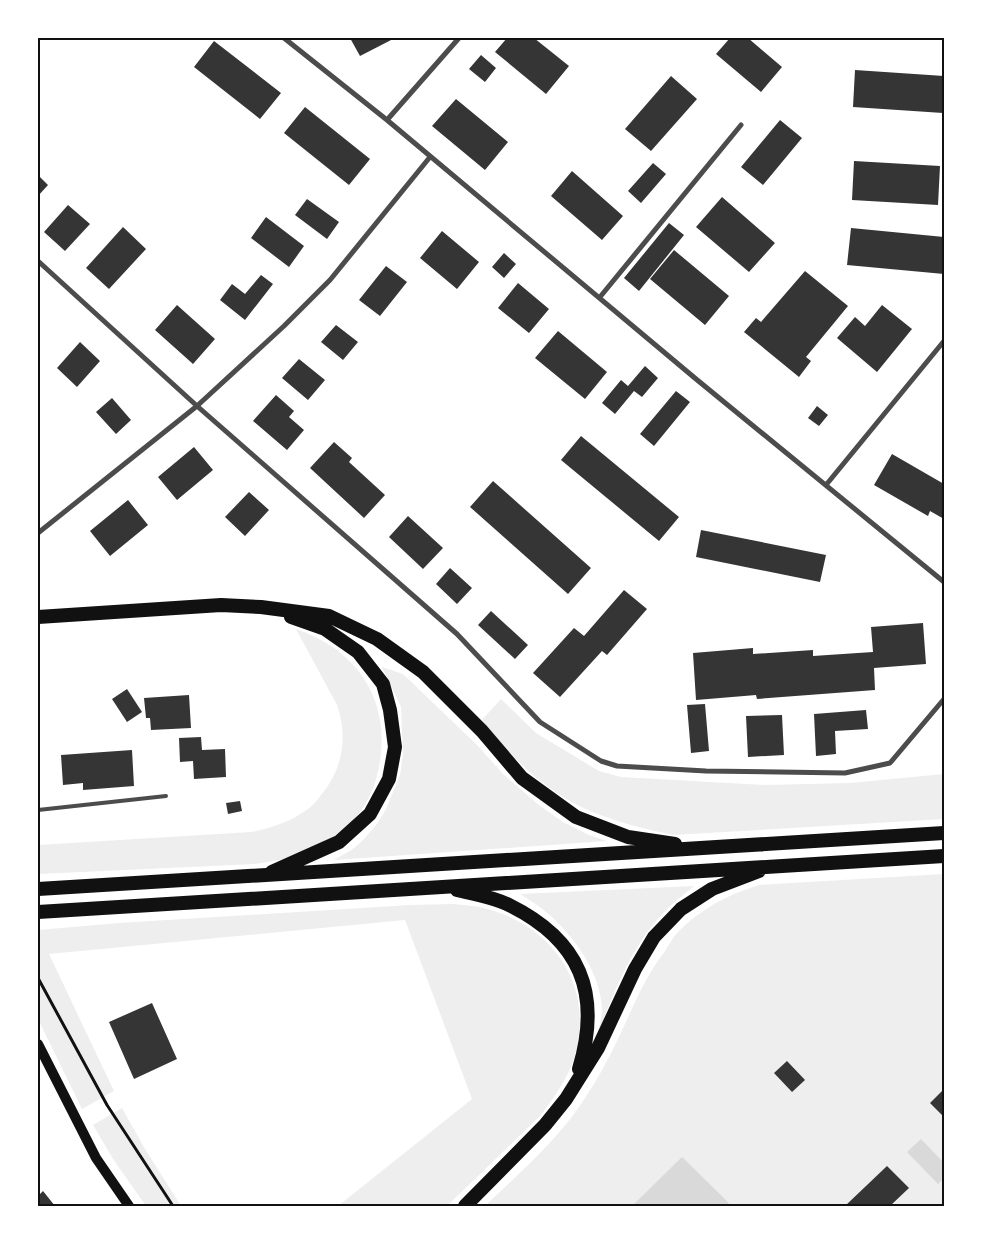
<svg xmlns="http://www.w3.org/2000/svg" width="982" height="1244" viewBox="0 0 982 1244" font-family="Jost,sans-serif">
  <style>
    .green { fill: #eee }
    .water { fill: #d9d9d9 }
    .building { fill: #353535 }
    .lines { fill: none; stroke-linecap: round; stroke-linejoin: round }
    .path { stroke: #111; stroke-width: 3 }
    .service { stroke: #4c4c4c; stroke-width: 4 }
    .minor { stroke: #4c4c4c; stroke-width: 5 }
    .secondary { stroke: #111; stroke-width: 10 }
    .trunk { stroke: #111; stroke-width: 14 }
    .neatline { fill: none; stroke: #111; stroke-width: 2 }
  </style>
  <rect width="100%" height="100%" fill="#fff"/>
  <path class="green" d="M296 629C355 649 390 697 380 761 377 781 370 800 357 816 343 834 307 854 285 859 275 861 265 862 255 864L38 874V845L251 832C272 828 290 822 308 809 313 806 317 800 321 795 343 769 348 736 337 705Z
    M382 667 403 674 477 745 503 774 540 806 563 822 589 835 607 841 334 860 353 849 364 839 377 824 386 809 400 775 403 755 401 707Z
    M501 699 536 733 599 771 621 777 766 785 850 783 944 774V819L673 835C649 830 625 824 603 816 553 799 513 761 482 720Z
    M944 874V1206H485C519 1173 557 1141 583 1101 596 1082 607 1062 617 1041 632 1010 644 978 665 951 669 945 673 937 678 932 700 909 729 894 759 885Z
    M694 886C686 893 676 900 668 908 631 945 613 994 595 1042 598 1032 601 1022 602 1012 602 974 574 935 545 911 538 905 529 900 520 894Z
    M453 904C465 905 478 906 491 910 556 929 594 988 575 1055 569 1077 554 1097 541 1115L447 1206H338L472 1099 405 920 49 954 114 1091 82 1109 38 1019V930L119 923 410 905Z
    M122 1108 145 1149 181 1206H146L113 1159 93 1125Z"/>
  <path class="water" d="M921 1139 944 1163V1178L938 1184 907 1152Z
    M682 1157 729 1203 726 1206H632Z"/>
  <path class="building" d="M350 38H395L360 56Z
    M507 38H534L569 66 546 94 495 52Z
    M730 38H748L782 67 761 92 716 54Z
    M214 41 281 93 260 119 194 67Z
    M481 55 496 68 485 82 469 69Z
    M855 70 944 76 943 113 853 107Z
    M671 76 697 99 651 151 625 129Z
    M456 99 508 142 485 170 432 126Z
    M305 107 370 159 349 185 284 133Z
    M780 120 802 138 763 185 741 167Z
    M854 161 940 166 938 205 852 200Z
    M653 163 666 174 641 203 628 191Z
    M572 171 623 216 602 240 551 196Z
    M38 175 48 185 38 196Z
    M722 197 775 243 749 272 696 227Z
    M307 199 339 222 327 239 295 215Z
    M68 205 90 224 65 251 44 232Z
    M266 217 304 246 289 267 251 238Z
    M669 223 684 235 639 291 624 278Z
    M123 227 146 249 109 289 86 268Z
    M851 228 944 237V274L847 265Z
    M442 231 479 262 457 289 420 258Z
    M674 250 729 296 705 325 650 279Z
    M504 253 516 264 504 278 492 267Z
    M386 266 407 282 380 316 359 300Z
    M805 271 848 306 806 357 811 361 799 377 744 332 756 318 761 322Z
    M261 275 273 284 245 320 220 300 232 284 245 294Z
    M518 283 549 309 529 333 498 308Z
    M177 305 215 339 193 364 155 330Z
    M882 305 912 329 877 372 837 338 855 317 865 326Z
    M336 325 358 342 343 360 321 342Z
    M558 331 607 372 585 399 535 358Z
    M80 342 100 361 77 387 57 368Z
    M299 359 325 380 308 400 282 378Z
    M645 366 658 378 642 397 634 391 615 414 602 403 621 380 628 386Z
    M676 391 690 402 654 446 640 434Z
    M276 395 294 411 289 417 304 430 287 450 253 421Z
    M112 398 131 420 116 434 96 412Z
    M817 406 828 415 819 426 808 418Z
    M581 436 679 517 659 541 561 460Z
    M334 442 352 458 349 462 385 495 364 518 310 468Z
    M194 447 213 470 177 500 158 477Z
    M892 454 944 484V519L930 511 928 516 874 485Z
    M493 481 591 568 568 594 470 507Z
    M249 492 269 510 245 536 225 517Z
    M128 500 148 525 110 556 90 531Z
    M408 516 443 548 423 569 389 537Z
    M701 530 826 555 820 582 696 557Z
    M450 568 472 588 457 604 436 584Z
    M624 590 647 609 607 655 602 651 560 697 533 673 574 628 584 636Z
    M491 611 528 645 515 659 478 625Z
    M923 623 926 664 874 668 875 690 757 699 756 695 696 700 693 653 753 648V654L813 650V656L873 652 871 627Z
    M127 689 142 712 127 722 112 699Z
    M189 695 191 728 151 730 150 718H146L144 698Z
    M705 704 709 751 691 753 687 705Z
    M866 710 868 729 835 731 836 754 816 756 814 714Z
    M782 715 784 755 748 757 746 716Z
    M201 737 202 750 225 749 226 777 194 779 193 761 180 762 179 738Z
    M132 750 134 786 83 790V783L63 785 61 755Z
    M240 801 242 811 228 814 226 803Z
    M152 1003 177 1059 134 1079 109 1022Z
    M787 1061 805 1080 792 1092 774 1073Z
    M944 1089V1117L930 1103Z
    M887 1166 909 1188 890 1206H845Z
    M43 1191 55 1206H38V1196Z"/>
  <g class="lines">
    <path class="path" d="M38 978 107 1105 173 1206"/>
    <path class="service" d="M38 810 166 796"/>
    <path class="minor" d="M284 38 387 120 696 379 944 582
      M387 120 459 38
      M38 261 197 406 457 634 540 722 601 761 617 766 706 771 845 773 890 763 944 699
      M600 297 741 125
      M826 485 944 341
      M38 533 197 406 284 326 330 280 430 157"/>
    <path class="secondary" d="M38 1044 96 1158 129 1206"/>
    <path class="trunk" d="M38 617 221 605 261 607 329 616 377 639 423 672 482 731 522 778 576 817 628 837 675 844
      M272 872 339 842 370 814 389 779 395 747 390 710 383 684 358 652 325 629 291 617
      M38 889 944 833
      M457 890C474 894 493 897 509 905 580 940 602 993 579 1069
      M38 912 944 856
      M465 1206 545 1125 566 1099 598 1048 635 969 654 937 681 909 712 889 759 871"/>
  </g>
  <rect width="982" height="1244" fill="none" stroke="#ffffff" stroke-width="78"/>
  <rect x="39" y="39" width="904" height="1166" class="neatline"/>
</svg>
